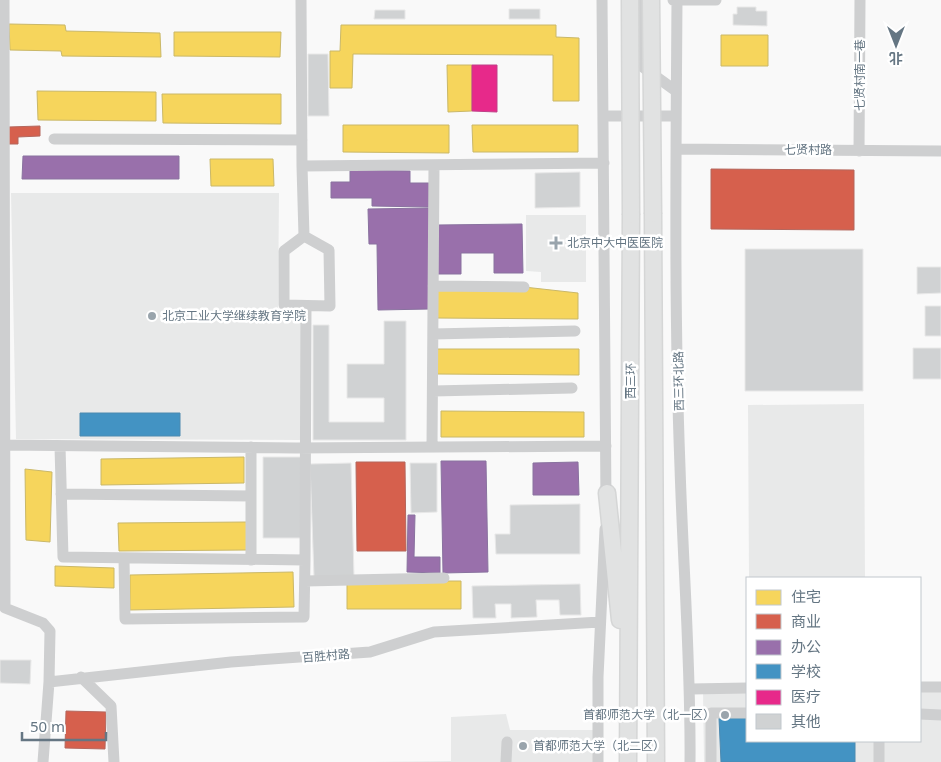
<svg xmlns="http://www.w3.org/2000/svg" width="941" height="762" viewBox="0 0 941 762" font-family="'Noto Sans','Noto Sans SC',sans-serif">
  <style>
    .built { fill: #e8e9e9 }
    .homes { fill: #f6d55c; stroke: #cab868 }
    .shops { fill: #d6604d; stroke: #b4675d }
    .offices { fill: #9970ab; stroke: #89729f }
    .schools { fill: #4393c3; stroke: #4d8ab0 }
    .health { fill: #e7298a; stroke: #c04088 }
    .building { fill: #d0d2d3; stroke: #e8e8e8 }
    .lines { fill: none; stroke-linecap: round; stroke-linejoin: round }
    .highway-casing { stroke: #d5d6d6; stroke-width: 19 }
    .minor { stroke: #cecfd0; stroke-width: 11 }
    .highway { stroke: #e1e2e2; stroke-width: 16 }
    .highway-bridge-casing { stroke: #d5d6d6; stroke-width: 19; stroke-linecap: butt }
    .highway-bridge { stroke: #e1e2e2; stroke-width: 16 }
    .poi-dot { fill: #99a4ac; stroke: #fff; stroke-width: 2 }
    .labels { text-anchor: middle; stroke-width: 5; stroke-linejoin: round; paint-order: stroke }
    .street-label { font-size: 12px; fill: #657683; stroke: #fff }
    .poi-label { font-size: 12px; fill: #657683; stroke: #fff; text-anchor: start }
  </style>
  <rect width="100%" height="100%" fill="#f9f9f9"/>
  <path class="built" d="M11 193H279L278 309 301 322 302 440 16 439Z
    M526 215H586V282H541V272L526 271Z
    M864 404 865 578H749L748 405Z
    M920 687H941V762H704L703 689 747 688V741H920Z
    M506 714 510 730H595V762H373L451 761V717Z"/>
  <path class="homes" d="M9 24 65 25 66 31 160 33 161 57 62 56 61 51 10 50Z
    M341 25H556V37L579 38V101H553V55L353 54 352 88H330V51H340Z
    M174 32H281L280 57 174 56Z
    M721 35H768V66H721Z
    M447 65H472V111L448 112Z
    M37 91 156 92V121L38 120Z
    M162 94H281V124L163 123Z
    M343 125H449V153L343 152Z
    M472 125H578V152H473Z
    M210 159H273L274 186H211Z
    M433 286 524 287 578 293V319L435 318Z
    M436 349H579V375L436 374Z
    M441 411 584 412V437H441Z
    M244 457V483L101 485V459Z
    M25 469 52 472 50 542 26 540Z
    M247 522V550L119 551 118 523Z
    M55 566 114 568V588L55 586Z
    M293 572 294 607 130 610V575Z
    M347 581H461V609H347Z"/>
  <path class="shops" d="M40 126V136L18 137V144H8V127Z
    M711 169 854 170V230L711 229Z
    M356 462H405L406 551H357Z
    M66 711 106 712 105 749 65 748Z"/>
  <path class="offices" d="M23 156H179V179H22Z
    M350 170 410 171V183H429V207L372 206V198H331V182H350Z
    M429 208 430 309 378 310 377 244H369L368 209Z
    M522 224 523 273H494V253H461V274H437V225Z
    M441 461H486L488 572 443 573Z
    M578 462 579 495H533V463Z
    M408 515H415L414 557H440V573L407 572Z"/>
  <path class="schools" d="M80 413H180V436H80Z
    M719 718H747V741H855V762H721Z"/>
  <path class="health" d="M472 65H497V112L472 111Z"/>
  <path class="building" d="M737 7H756V11H767V26L733 25V14H737Z
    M509 9H540V19H509Z
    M375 10H405V19H374Z
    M308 54H328L329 116H308Z
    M580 172V207L535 208V173Z
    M745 249H863V391H745Z
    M917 267H941V293L917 294Z
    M925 306H941V336H925Z
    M384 321H406V440H313V325H329V422H384V398H347V364H384Z
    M913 348H941V379H913Z
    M263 457H301V538H263Z
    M351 463 354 576 314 577 310 464Z
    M410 463H437V512L411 513Z
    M580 504V554H496L495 534H510V505Z
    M580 584 581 615H560L559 600H536L537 617 511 618V604H495L496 618H473L472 586Z
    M0 660H31L30 684 0 683Z"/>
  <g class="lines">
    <defs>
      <path id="highway" d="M653 214 656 762
        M607 493 620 620
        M628 762 631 215"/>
    </defs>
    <use href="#highway" class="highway-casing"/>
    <path class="minor" d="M4 0 5 608 43 623 50 631 49 682 43 762
      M301 0 302 166 604 163
      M602 0 606 501
      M638 0 640 65 676 91
      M673 0H716
      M677 0C676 156 674 312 680 467 683 566 691 664 690 762
      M603 116H676
      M54 139 302 140
      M676 149 941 151
      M859 151 860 0
      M302 166 304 236
      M304 236 329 250 330 306 284 305V251Z
      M433 286 524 287
      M433 334 575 331
      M433 391 572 388
      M4 445 296 448 606 446
      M60 446 63 557 305 560 306 306
      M251 447V560
      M432 447 434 165
      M61 494 251 496
      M124 558 125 619 304 617 305 560
      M305 581 444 578
      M81 677 111 706 114 762
      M49 682 231 662 370 652 434 632 600 622
      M920 687H941
      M691 689 747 688
      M920 714 941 715
      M879 741V762
      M506 762 507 742
      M598 762V677L605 529
      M711 762V713H747"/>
    <use href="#highway" class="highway"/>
    <defs>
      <path id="highway-bridge" d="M630 0 631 215
        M651 0 653 214"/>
    </defs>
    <use href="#highway-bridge" class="highway-bridge-casing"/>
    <use href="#highway-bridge" class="highway-bridge"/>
  </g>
  <g class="poi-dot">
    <path d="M553.5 235.5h5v5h5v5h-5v5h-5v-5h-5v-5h5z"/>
    <circle cx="152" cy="316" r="5"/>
    <circle cx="725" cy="715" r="5"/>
    <circle cx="523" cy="746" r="5"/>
  </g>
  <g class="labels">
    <g class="street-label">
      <text transform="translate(860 75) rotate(-90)" y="4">七贤村南一巷</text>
      <text x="808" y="154">七贤村路</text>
      <text transform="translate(631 381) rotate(-90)" y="4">西三环</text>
      <text transform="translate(679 381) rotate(-91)" y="4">西三环北路</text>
      <text transform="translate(326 656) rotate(-5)" y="4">百胜村路</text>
    </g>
    <g class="poi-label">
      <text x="567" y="247">北京中大中医医院</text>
      <text x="162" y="320">北京工业大学继续教育学院</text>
      <text x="715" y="719" text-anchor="end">首都师范大学（北一区）</text>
      <text x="533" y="750">首都师范大学（北二区）</text>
    </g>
  </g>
  <rect x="746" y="577" width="175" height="165" fill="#ffffff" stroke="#c1c8cd"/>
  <rect x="756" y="590" width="25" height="15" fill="#f6d55c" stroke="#c1c8cd"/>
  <text x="791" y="602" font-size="15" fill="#657683">住宅</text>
  <rect x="756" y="614" width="25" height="15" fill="#d6604d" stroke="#c1c8cd"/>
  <text x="791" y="627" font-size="15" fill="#657683">商业</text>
  <rect x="756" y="640" width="25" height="15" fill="#9970ab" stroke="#c1c8cd"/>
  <text x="791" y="652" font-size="15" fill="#657683">办公</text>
  <rect x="756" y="664" width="25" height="15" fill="#4393c3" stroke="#c1c8cd"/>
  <text x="791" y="677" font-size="15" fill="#657683">学校</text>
  <rect x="756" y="690" width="25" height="15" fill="#e7298a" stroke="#c1c8cd"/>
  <text x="791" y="702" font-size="15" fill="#657683">医疗</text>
  <rect x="756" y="714" width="25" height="15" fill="#d0d2d3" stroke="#c1c8cd"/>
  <text x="791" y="727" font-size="15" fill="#657683">其他</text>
  <g transform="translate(896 45) rotate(180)" stroke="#ffffff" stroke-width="4" paint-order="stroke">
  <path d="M0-4L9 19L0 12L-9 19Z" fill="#657683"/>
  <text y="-8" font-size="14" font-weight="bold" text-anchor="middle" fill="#657683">北</text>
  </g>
  <path d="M22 732v8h84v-8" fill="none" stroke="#657683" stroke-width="2.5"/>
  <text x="30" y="732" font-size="15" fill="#657683" stroke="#ffffff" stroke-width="4" paint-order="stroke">50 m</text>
</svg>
